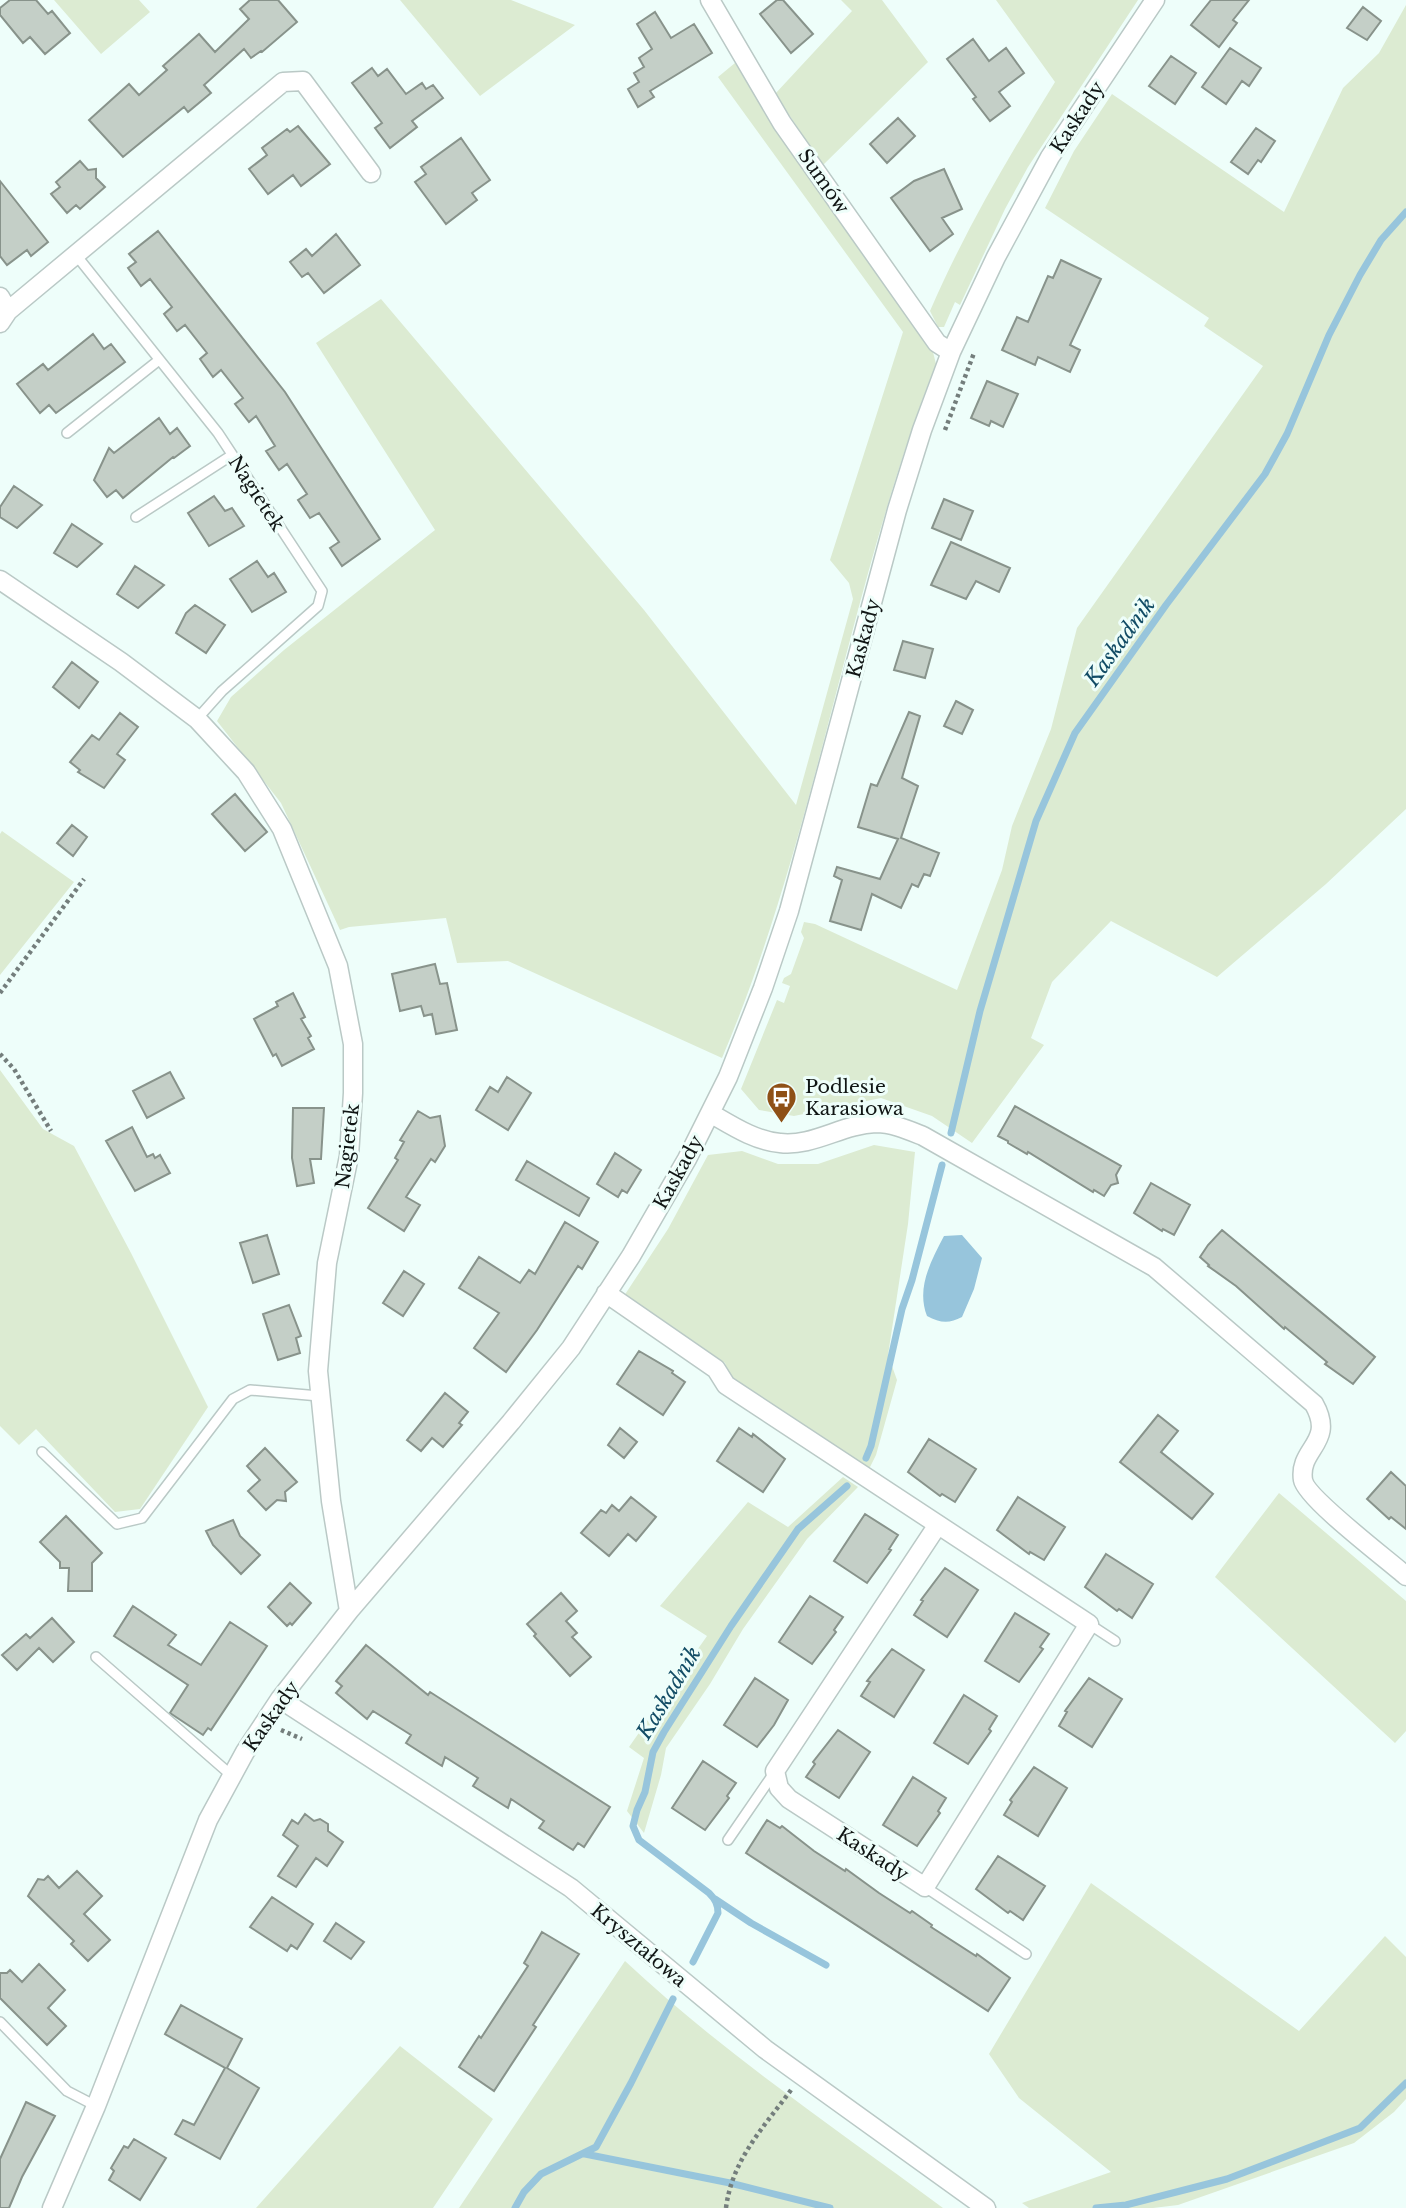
<svg xmlns="http://www.w3.org/2000/svg" width="1406" height="2208" viewBox="0 0 1406 2208" font-family="'Libre Baskerville',serif">
  <style>
    .green { fill: #dcebd2 }
    .water { fill: #97c5dc }
    .lines { fill: none; stroke-linecap: round; stroke-linejoin: round }
    .stream { stroke: #97c5dc; stroke-width: 7 }
    .building { fill: #c4cfc7; stroke: #88938b; stroke-width: 2 }
    .service-casing { stroke: #bac9c6; stroke-width: 12 }
    .minor-casing { stroke: #bac9c6; stroke-width: 21 }
    .path { stroke: #747e7c; stroke-width: 4.5; stroke-dasharray: 3.5 3.5; stroke-linecap: butt }
    .service { stroke: #fff; stroke-width: 9 }
    .minor { stroke: #fff; stroke-width: 18 }
    .labels { text-anchor: middle; stroke-width: 6; stroke-linejoin: round; paint-order: stroke }
    .street-label { font-size: 19px; fill: #101514; stroke: #eefefa }
    .poi-label { font-size: 19px; fill: #101514; stroke: #eefefa; text-anchor: start }
    .water-label { font-size: 21px; font-style: italic; fill: #124c65; stroke: #eefefa }
  </style>
  <rect width="100%" height="100%" fill="#eefefa"/>
  <path class="green" d="M54 0H139L150 12 101 54Z
    M400 0H511L575 25 480 96Z
    M841 0H882L928 62 823 165 775 94 852 11Z
    M996 0H1138L1028 167 1005 209 960 305 955 302 944 327H938L930 311C965 230 1009 156 1055 82Z
    M1406 5V809L1326 884 1217 977 1111 921 1052 982 1031 1038 1044 1045 972 1143 932 1116 881 1098 794 1116 759 1110 741 1089 777 1000 784 1003 790 986 782 983 784 978 791 974 804 938 801 932 804 922 815 924 957 990 1002 870 1012 826 1051 729 1077 628 1263 366 1204 326 1209 318 1045 208 1074 151 1112 94 1284 212 1343 88 1379 53Z
    M735 63 784 136 932 348 936 364C847 590 817 835 722 1058L508 961 457 963 446 918 349 927 340 930 281 803 217 721 231 697 284 650 435 530 316 343 381 299 644 610 796 805 853 599 849 583 830 560 903 332 718 77Z
    M2 831 74 882 0 975V834Z
    M0 1070 43 1129 74 1146 131 1253 208 1407 140 1509 115 1512 36 1429 19 1445 0 1426Z
    M874 1145 915 1152 908 1224 888 1355 897 1380 876 1455 869 1469 731 1379 725 1363 624 1296 668 1229 708 1155 742 1151 778 1164H818Z
    M843 1477 858 1487 807 1539 743 1629 710 1684 666 1748 661 1775 644 1833 627 1811 644 1758 629 1747 707 1636 660 1606 748 1502 788 1527Z
    M1279 1493 1406 1601V1731L1395 1743 1215 1577Z
    M1091 1883 1299 2031 1385 1936 1406 1957V2099L1394 2112 1354 2143 1178 2205 1153 2208H1029L1022 2203 1111 2172 1019 2098 989 2054Z
    M625 1961C723 2053 835 2128 943 2208H459Z
    M400 2046 493 2119 433 2208H256Z"/>
  <path class="water" d="M962 1235 982 1258 974 1289 962 1317C949 1324 940 1323 927 1316 916 1288 931 1261 944 1236Z"/>
  <g class="lines">
    <path class="stream" d="M951 1133 980 1011 1036 821 1075 733 1166 605 1265 474 1287 434 1329 335 1360 275 1381 240 1406 212
      M866 1458 871 1446 902 1309 912 1280 942 1165
      M715 1899 751 1923 826 1965
      M693 1962 718 1913C718 1904 715 1899 709 1893L639 1840 633 1826 637 1810 645 1792 653 1752 664 1732 731 1626 798 1529 847 1486
      M585 2154 730 2183 830 2208
      M515 2208 524 2192 541 2174 596 2147 631 2083 673 1999
      M1096 2208 1126 2205 1227 2179 1360 2128 1406 2083"/>
  </g>
  <path class="building" d="M10 0H36L48 14 52 11 70 33 45 54 30 37 23 43 0 15V8Z
    M250 0H278L297 22 262 52 261 51 251 58 244 49 204 85 211 93 188 112 184 107 123 157 89 120 129 84 139 95 167 70 163 66 199 34 215 52 249 19 240 9Z
    M777 0H783L813 34 791 53 760 14Z
    M1211 0H1249L1233 20 1237 23 1219 47 1191 25Z
    M1363 7 1381 21 1367 40 1347 28Z
    M655 12 671 38 694 24 712 53 650 91 654 97 638 107 628 89 639 82 634 73 644 67 639 58 652 49 637 24Z
    M973 39 989 61 1006 48 1024 73 999 92 1010 106 990 121 973 99 976 97 947 59Z
    M1230 48 1261 68 1249 86 1242 81 1226 104 1202 87Z
    M1171 56 1196 73 1175 104 1149 86Z
    M372 68 378 76 387 69 406 94 422 83 426 89 433 85 443 98 412 121 417 127 390 148 375 128 382 123 352 83Z
    M898 118 915 136 887 163 870 144Z
    M298 126 330 164 301 186 293 175 268 194 249 169 267 155 262 148 287 129 290 132Z
    M1256 128 1275 141 1261 162 1258 160 1248 174 1231 162Z
    M461 138 490 180 472 193 477 200 446 224 415 182 426 174 421 167Z
    M80 161 88 170 96 169V178L105 187 80 209 76 205 67 213 51 194 60 187 56 182Z
    M944 169 962 209 942 218 953 234 930 251 891 198 914 181Z
    M0 181 48 242 31 256 27 250 7 265 0 256Z
    M158 231 285 392 380 539 342 566 330 548 339 542 319 513 310 518 298 500 307 494 287 464 279 470 266 451 275 446 256 416 249 422 235 404 243 398 221 370 213 377 200 359 207 353 185 325 177 331 164 314 172 307 150 279 141 286 128 268 136 262 129 254Z
    M336 234 360 265 324 293 308 273 302 277 290 262 306 249 312 256Z
    M1061 260 1101 279 1070 345 1080 350 1070 372 1038 357 1035 365 1002 350 1017 317 1028 322 1048 276 1053 278Z
    M93 334 104 349 111 344 125 362 56 413 49 405 40 413 17 384 43 364 48 370Z
    M987 381 1018 394 1003 427 991 421 989 426 971 418Z
    M159 418 170 434 177 428 190 446 174 458 173 457 123 498 116 490 107 497 94 480 109 448 114 453Z
    M14 486 42 505 17 528 0 517V507Z
    M214 496 225 511 232 508 244 526 209 546 188 513Z
    M944 499 973 511 961 540 932 528Z
    M72 524 102 544 77 567 54 553Z
    M951 542 1010 568 999 592 976 581 966 599 931 585Z
    M257 561 268 577 274 573 286 592 252 612 230 579Z
    M135 566 164 585 138 608 117 594Z
    M195 605 225 625 206 653 176 633 186 613Z
    M903 641 933 649 925 678 894 670Z
    M72 662 98 682 79 708 53 687Z
    M956 701 973 710 962 734 944 726Z
    M909 712 920 716 902 778 918 786 901 838 939 853 930 876 924 874 918 887 912 884 901 908 872 894 861 930 830 921 842 880 834 876 837 867 880 879 898 839 858 827 871 784 877 786Z
    M120 713 138 727 117 754 125 760 104 788 78 772 80 770 70 762 92 735 99 740Z
    M235 794 267 832 245 851 212 814Z
    M72 825 87 837 73 856 57 843Z
    M435 964 440 984 447 983 457 1030 436 1034 432 1014 424 1016 421 1006 400 1011 392 974Z
    M293 993 305 1017 301 1019 311 1036 308 1038 314 1049 282 1066 276 1054 273 1056 254 1019 278 1006 276 1002Z
    M170 1072 184 1098 147 1118 133 1091Z
    M507 1077 531 1093 508 1130 476 1110 490 1087 498 1092Z
    M1015 1106 1121 1166 1116 1175 1118 1183 1111 1185 1104 1196 1094 1190 1093 1192 1028 1152 1027 1154 1008 1143V1141L998 1136Z
    M293 1108H324L321 1159H310L314 1183 297 1186 292 1158Z
    M418 1111 430 1118 440 1116 445 1146 435 1162 431 1159 406 1197 420 1205 404 1231 368 1208 398 1160 395 1158 404 1142 400 1140Z
    M132 1127 147 1157 153 1154 155 1158 160 1155 170 1173 135 1191 106 1141Z
    M615 1153 641 1170 627 1193 622 1190 618 1197 597 1184Z
    M527 1161 589 1198 579 1216 516 1180Z
    M1151 1183 1190 1205 1174 1235 1163 1229 1162 1231 1134 1213Z
    M565 1222 598 1242 582 1269 578 1266 537 1330 506 1372 474 1348 499 1313 459 1288 479 1257 520 1283 529 1270 535 1274Z
    M1222 1230 1375 1357 1353 1384 1325 1364 1327 1362 1285 1327 1284 1329 1236 1286 1208 1266 1209 1265 1200 1257 1208 1245Z
    M267 1235 279 1274 253 1283 240 1243Z
    M404 1271 424 1284 403 1316 383 1303Z
    M289 1305 301 1336 296 1338 300 1353 278 1360 263 1314Z
    M639 1351 673 1371 672 1373 685 1382 663 1415 617 1384Z
    M445 1393 468 1412 459 1423 462 1425 443 1447 432 1438 421 1451 407 1440Z
    M1158 1415 1178 1431 1161 1452 1213 1494 1192 1519 1120 1462Z
    M620 1428 637 1442 624 1458 608 1445Z
    M739 1428 752 1437 753 1434 785 1459 763 1492 717 1461Z
    M929 1439 976 1469 955 1502 942 1494 940 1496 908 1472Z
    M265 1448 297 1482 285 1492 286 1501 277 1500 266 1510 248 1491 260 1480 247 1466Z
    M1391 1472 1406 1486V1529L1391 1517 1389 1519 1367 1499Z
    M631 1497 656 1517 636 1541 628 1534 609 1556 581 1533 601 1510 606 1513 612 1505 619 1511Z
    M1018 1497 1065 1527 1044 1560 1030 1552 1029 1554 997 1530Z
    M865 1514 898 1535 889 1549 891 1550 867 1583 834 1561Z
    M66 1516 102 1553 92 1563V1591H68L69 1568H60V1562L40 1542Z
    M233 1520 240 1536 260 1555 241 1574 213 1545 206 1531Z
    M1106 1554 1153 1584 1132 1618 1119 1609 1117 1611 1085 1587Z
    M945 1568 978 1590 947 1637 914 1615 923 1601 921 1600Z
    M290 1583 311 1603 292 1625 290 1623 287 1626 268 1607Z
    M561 1593 577 1611 566 1621 577 1633 572 1637 591 1657 570 1676 534 1636 536 1634 527 1624Z
    M810 1596 843 1617 834 1630 836 1632 812 1664 779 1642Z
    M133 1606 176 1635 168 1645 201 1665 230 1622 267 1646 211 1730 208 1728 203 1735 170 1713 188 1685 114 1636Z
    M1015 1613 1049 1634 1040 1647 1043 1649 1019 1682 985 1661Z
    M52 1618 74 1642 53 1662 39 1648 17 1670 2 1655 26 1634 30 1638Z
    M366 1645 428 1695 430 1692 610 1807 584 1847 578 1843 573 1850 539 1828 544 1821 511 1799 508 1808 473 1786 478 1778 445 1757 442 1766 406 1743 411 1735 373 1711 367 1719 336 1693 342 1686 336 1681Z
    M892 1649 924 1670 894 1717 861 1696 870 1682 867 1681Z
    M755 1678 788 1700 774 1725 757 1747 724 1725Z
    M1089 1678 1122 1699 1092 1747 1059 1726 1067 1712 1065 1711Z
    M964 1695 997 1716 989 1729 991 1731 968 1764 934 1743Z
    M838 1730 870 1752 839 1798 806 1777 815 1764 813 1762Z
    M703 1761 736 1783 727 1796 729 1798 705 1830 672 1808Z
    M1034 1767 1067 1788 1038 1836 1004 1815 1012 1802 1010 1800Z
    M913 1777 946 1798 938 1811 940 1813 917 1846 883 1825Z
    M305 1814 314 1821 320 1819 328 1824V1831L343 1842 327 1866 316 1858 296 1887 278 1876 298 1846 283 1835 292 1820 298 1824Z
    M767 1820 780 1828 782 1826 814 1851 845 1871 846 1869 879 1893 910 1913 912 1911 932 1925 931 1927 976 1956 977 1954 1010 1978 988 2011 746 1853Z
    M998 1856 1045 1886 1023 1920 1010 1911 1008 1913 976 1889Z
    M77 1871 102 1896 84 1914 110 1940 88 1961 71 1944 74 1941 28 1896 38 1879 44 1880 48 1876 59 1888Z
    M272 1897 313 1924 297 1949 291 1945 287 1951 250 1927Z
    M336 1923 364 1942 351 1959 324 1941Z
    M542 1932 579 1954 533 2025 536 2027 494 2091 459 2067 479 2036 481 2038 528 1966 524 1963Z
    M39 1964 65 1990 48 2008 66 2026 47 2045 0 1998V1973H7L10 1970 22 1982Z
    M181 2005 242 2039 227 2068 259 2088 220 2159 175 2134 183 2120 194 2125 225 2068 165 2034Z
    M26 2102 55 2116 22 2177 9 2208H0V2159Z
    M134 2139 166 2158 140 2200 109 2180 114 2171 111 2168 124 2146 128 2148Z"/>
  <g class="lines">
    <defs>
      <path id="service" d="M76 255 218 433 322 591 318 606 222 691 197 719
        M67 433 159 360
        M136 517 232 455
        M42 1452 117 1524 142 1518 233 1399 250 1390 319 1396
        M1089 1624 1115 1641
        M96 1657 231 1775
        M728 1840 774 1773
        M925 1887 1026 1954
        M0 2022 67 2091 96 2106"/>
      <path id="minor" d="M710 0 782 123 937 343 951 352
        M0 297 8 311 0 323
        M8 311 283 82 303 81 371 173
        M0 580 121 662 197 719 246 772 282 829 338 966 353 1044V1093L349 1156 327 1263 318 1371 331 1501 349 1611
        M710 1113C731 1125 755 1141 780 1143 813 1147 842 1124 876 1123 892 1123 908 1130 923 1136L1154 1267 1314 1404C1336 1443 1298 1448 1303 1480 1306 1498 1388 1560 1406 1576
        M606 1293 716 1369 726 1385 1089 1624 925 1887 789 1799 779 1788 775 1771 937 1526
        M280 1699 571 1888 765 2049 986 2208
        M52 2208 96 2106 208 1820 245 1752 280 1699 349 1611 511 1422 571 1348 631 1256 687 1159 728 1077 763 988 789 911 897 510 922 430 951 352 996 257 1050 157 1155 0"/>
    </defs>
    <use href="#service" class="service-casing"/>
    <use href="#minor" class="minor-casing"/>
    <path class="path" d="M945 430 974 353
      M0 993 84 879
      M0 1054 14 1069 51 1131
      M281 1730 302 1739
      M726 2208C732 2160 763 2128 791 2090"/>
    <use href="#service" class="service"/>
    <use href="#minor" class="minor"/>
  </g>
  <defs>
    <symbol id="bus-pin" viewBox="-11 -11 22 30"><path d="M0 17L-7.5 6A9.5 9.5 0 1 1 7.5 6Z" fill="#8f5016" stroke="#eefefa"/><path d="M-5-6H5V4H4V6H2V4H-2V6H-4V4H-5ZM-3.5-4V0h7V-4ZM-3.5 1.2v1.5H-2V1.2ZM2 1.2v1.5H3.5V1.2Z" fill="#fff"/></symbol>
  </defs>
  <g fill-rule="evenodd">
    <use href="#bus-pin" x="764" y="1080" width="35" height="47"/>
  </g>
  <g class="labels">
    <g class="street-label">
      <text transform="translate(1077 117) rotate(-57)" y="7">Kaskady</text>
      <text transform="translate(824 181) rotate(55)" y="7">Sumów</text>
      <text transform="translate(257 493) rotate(57)" y="7">Nagietek</text>
      <text transform="translate(863 638) rotate(-75)" y="7">Kaskady</text>
      <text transform="translate(347 1146) rotate(-83)" y="7">Nagietek</text>
      <text transform="translate(678 1172) rotate(-61)" y="7">Kaskady</text>
      <text transform="translate(271 1716) rotate(-55)" y="7">Kaskady</text>
      <text transform="translate(873 1854) rotate(33)" y="7">Kaskady</text>
      <text transform="translate(639 1945) rotate(40)" y="7">Kryształowa</text>
    </g>
    <g class="poi-label">
      <text x="805" y="1093">Podlesie<tspan x="805" dy="22">Karasiowa</tspan></text>
    </g>
    <g class="water-label">
      <text transform="translate(1120 642) rotate(-54)" y="7">Kaskadnik</text>
      <text transform="translate(669 1693) rotate(-59)" y="7">Kaskadnik</text>
    </g>
  </g>
</svg>
